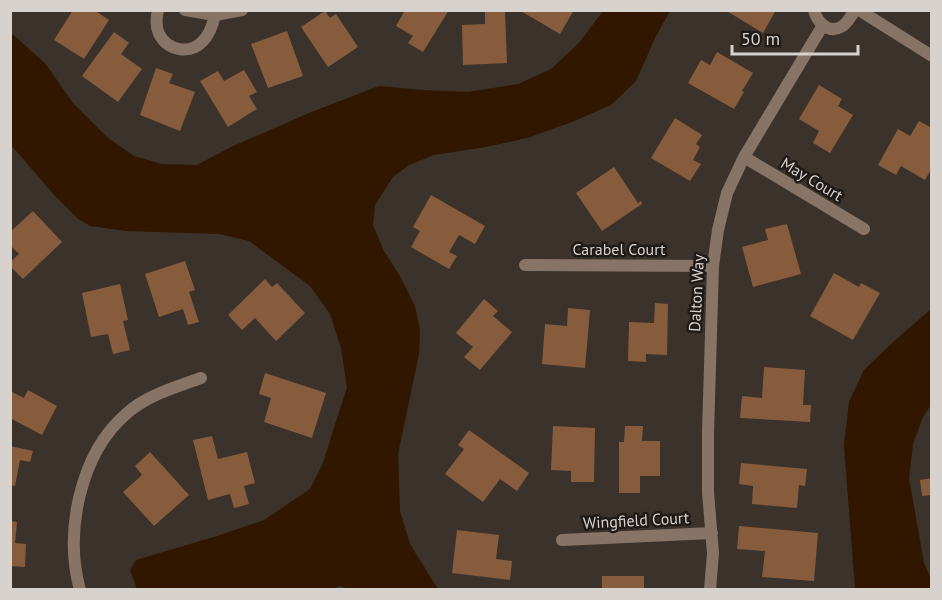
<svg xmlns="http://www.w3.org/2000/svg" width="942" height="600" viewBox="0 0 942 600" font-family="'PT Sans',sans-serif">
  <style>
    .water { fill: #311600 }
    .building { fill: #865c3d }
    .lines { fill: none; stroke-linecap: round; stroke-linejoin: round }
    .street { stroke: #887467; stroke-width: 12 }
    .labels { text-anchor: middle; stroke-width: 5; stroke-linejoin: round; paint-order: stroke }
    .street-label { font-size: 16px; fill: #d8d2ce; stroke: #1f1a17 }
  </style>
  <rect width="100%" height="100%" fill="#3b322b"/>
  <path class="water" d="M603 11H670L656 36 636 81 611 105 572 122 527 138 486 147 434 155 409 165 393 177 375 205 373 225 384 251 401 278 415 306 420 330 419 354 398 454 400 511 410 544 438 589 350 590 340 586 329 590 137 589 130 570 136 560 217 536 264 520 310 489 323 463 337 418 347 388 341 348 330 314 310 286 249 241 219 234 126 231 90 226 77 218 55 196 11 145V33L45 63 73 103 108 138 134 156 162 164 197 165 231 147 309 113 379 86 422 90 468 92 518 84 551 69 579 43Z
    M931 309V405L923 417 913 444 909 478 924 563 931 579V589H855L844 446 849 402 864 370 892 343Z"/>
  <path class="building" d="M73 10H94L109 20 84 59 54 40Z
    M405 10H449L423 52 408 43 413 36 396 26Z
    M519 10H574L560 34Z
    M725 10H776L763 33Z
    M325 11 330 18 336 14 358 47 328 67 301 27Z
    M505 11 507 63 463 65 462 25 485 24V12Z
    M287 31 303 76 268 88 251 44Z
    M114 32 129 43 121 54 142 69 118 102 82 76Z
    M717 52 753 73 742 91 744 92 734 109 688 83 701 60 710 65Z
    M156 68 173 74 169 83 195 92 180 131 140 115Z
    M244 70 257 92 249 96 257 109 228 127 200 81 218 71 224 81Z
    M819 85 842 99 838 106 853 115 830 153 813 143 819 131 799 119Z
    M675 118 702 135 696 144 700 147 693 160 701 164 690 181 651 158Z
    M919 121 932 128V168L925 180 901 166 896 175 878 165 898 129 910 136Z
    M614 167 638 203 641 201 642 204 602 231 576 193Z
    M431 195 485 226 475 244 459 235 449 252 457 256 449 269 411 247 420 231 413 227Z
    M33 211 62 242 23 279 10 266V262L19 254 10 245V232Z
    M787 224 801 274 753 287 742 247 768 240 765 229Z
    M185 261 195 290 189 292 199 322 188 325 183 309 159 317 145 274Z
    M834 273 859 287 861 283 880 293 853 340 810 316Z
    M265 279 272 287 277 283 305 313 276 341 255 318 242 330 228 315Z
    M120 284 128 320 123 321 130 350 113 354 108 334 91 337 82 293Z
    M484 299 498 311 493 316 512 332 480 370 464 357 473 347 456 333Z
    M655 303 668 304 667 355 646 354V362L628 361 629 322 654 323Z
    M568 308 590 310 585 368 542 364 545 324 567 326Z
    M764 367 805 370 803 405H811L810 422 740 418 742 396 762 398Z
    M265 373 326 393 312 438 264 422 271 398 259 394Z
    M28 390 57 406 42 435 10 418V391L24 398Z
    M553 426 595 428 594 482H571V471L551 470Z
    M625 426H643L642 441H660V476H640V493H619V442H624Z
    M469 430 529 473 517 491 500 479 483 502 445 474 464 449 458 445Z
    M212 436 218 459 247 452 255 483 244 486 249 504 234 508 230 494 208 500 193 440Z
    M10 446 33 451 30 462 20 460 15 486 10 485Z
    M150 452 189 495 154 526 123 492 142 475 135 466Z
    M741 463 807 469 805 486 799 485 797 508 752 504 753 486 739 484Z
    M932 478V495L922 496 920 480Z
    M10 521 17 522 15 543 26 544 25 567 10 566Z
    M739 526 818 533 814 581 762 577 765 551 737 549Z
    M457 530 499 535 496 559 512 561 510 580 452 573Z
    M602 576H644V590H602Z"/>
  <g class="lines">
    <path class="street" d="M158 10C156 18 156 27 159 34 168 51 190 55 203 41 210 34 213 24 215 15
      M185 10 215 15 242 10
      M814 10C817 22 828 34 841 27 847 24 851 16 855 10
      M859 10 932 56
      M744 157 864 229
      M525 265 713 266
      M562 540 712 533
      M80 590C64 532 80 454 126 414 147 395 176 387 201 378
      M710 590 713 553 708 492V433L713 266 718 230 727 193 744 157 823 25"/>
  </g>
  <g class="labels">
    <g class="street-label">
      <text transform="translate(812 179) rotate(31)" y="6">May Court</text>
      <text x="619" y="255">Carabel Court</text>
      <text transform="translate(696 293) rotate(-87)" y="6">Dalton Way</text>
      <text transform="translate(636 520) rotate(-3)" y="6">Wingfield Court</text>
    </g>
  </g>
  <rect width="942" height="600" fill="none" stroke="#d8d2ce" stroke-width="24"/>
  <path d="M732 45v9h126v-9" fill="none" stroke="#d8d2ce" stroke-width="3"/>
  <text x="741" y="45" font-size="18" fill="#d8d2ce" stroke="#1f1a17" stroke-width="4.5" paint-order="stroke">50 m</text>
</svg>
